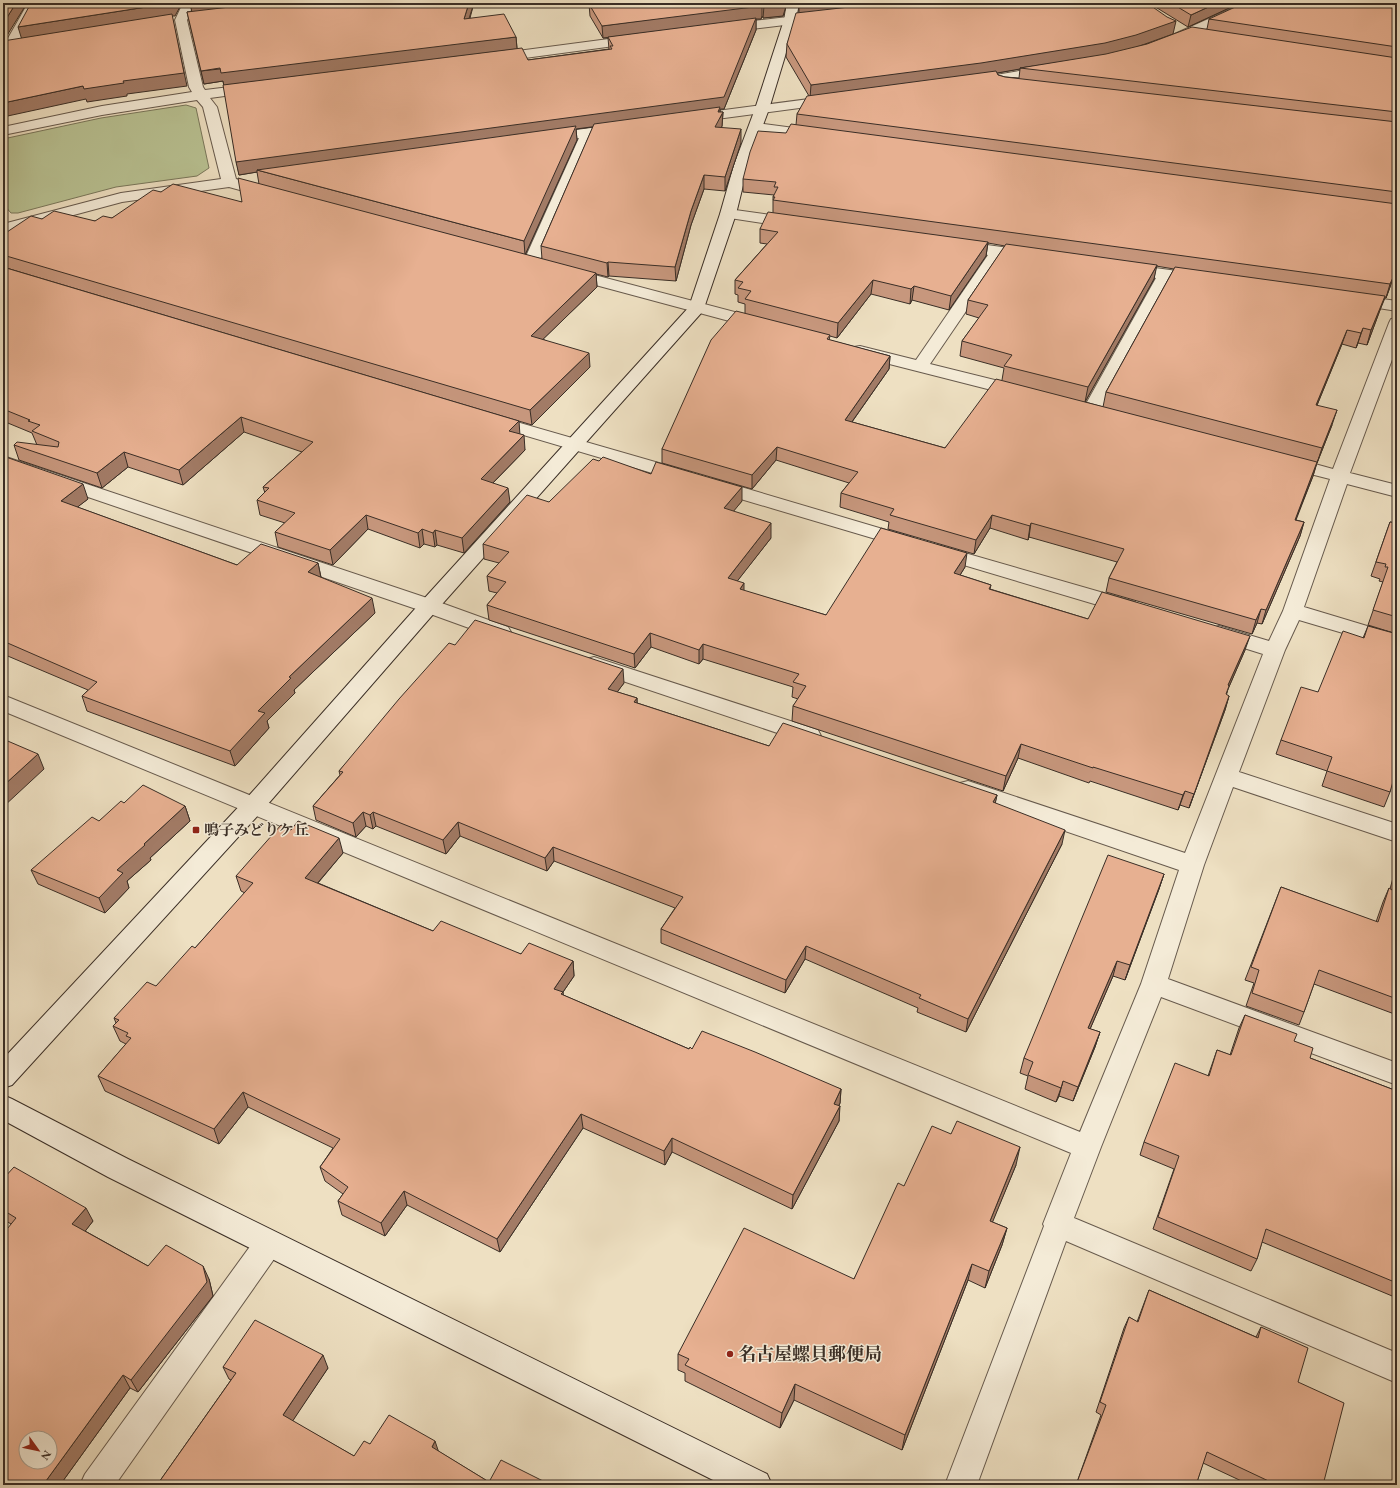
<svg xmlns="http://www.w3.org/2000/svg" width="1400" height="1488" viewBox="0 0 1400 1488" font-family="'EB Garamond','Noto Serif JP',serif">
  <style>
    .green { fill: #b9c293; stroke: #7a785c }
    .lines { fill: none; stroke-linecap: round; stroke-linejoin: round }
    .street-casing { stroke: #675a4d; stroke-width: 2 }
    .secondary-casing { stroke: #3a2e26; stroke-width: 2 }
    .street { fill: #f4ebd7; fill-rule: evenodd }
    .secondary { fill: #f4ebd7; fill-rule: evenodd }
    .wall { fill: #c7977d; stroke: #3a2e26; fill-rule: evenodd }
    .shaded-wall { fill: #a27b66; stroke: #3a2e26 }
    .building { fill: #e7b091; stroke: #3a2e26; fill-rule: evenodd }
    .poi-dot { fill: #8f2418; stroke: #f4ebd7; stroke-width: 1.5 }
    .labels { text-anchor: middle; stroke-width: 3; stroke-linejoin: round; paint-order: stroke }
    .poi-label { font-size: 15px; font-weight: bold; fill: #3a2e26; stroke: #f4ebd7; text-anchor: start }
    .near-poi-label { font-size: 18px; font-weight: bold; fill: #3a2e26; stroke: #f4ebd7; text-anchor: start }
  </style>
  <rect width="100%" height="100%" fill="#eee0c2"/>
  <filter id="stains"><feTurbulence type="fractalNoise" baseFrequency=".005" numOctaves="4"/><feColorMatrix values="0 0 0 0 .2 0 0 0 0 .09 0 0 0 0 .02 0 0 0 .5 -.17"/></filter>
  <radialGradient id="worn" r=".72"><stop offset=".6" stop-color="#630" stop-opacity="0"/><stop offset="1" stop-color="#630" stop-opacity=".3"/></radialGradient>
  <path class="green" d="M186 105 196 108 209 168 197 176 116 187 18 213H11L3 204V139L101 118Z"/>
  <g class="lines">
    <defs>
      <path id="street" d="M28 3H40L14 51H4L3 47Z
        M183 3H195L187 20 203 87 205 90 254 84 259 85 261 88 259 91 254 92 210 98 217 107 236 179 274 190 277 193 274 196 269 198 229 187 122 202 3 234V224L121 193 221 179 203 107 197 100 102 115 3 135V127L102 106 192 92 189 87 175 20Z
        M1244 3H1260L1258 6 1178 43H1168L1166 40 1168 37Z
        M813 14 818 15 819 18 818 21 727 32 722 31 721 28 722 25 727 24Z
        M639 35 644 36 646 39 644 42 494 62 489 61 487 58 489 55 494 54Z
        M1048 66 1053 67 1055 70 1053 73 978 86 973 85 971 82 973 79 978 78Z
        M832 96 837 97 839 100 837 103 694 122 689 121 687 118 689 115 694 114Z
        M756 123 817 131 822 132 824 135 822 138 817 139 751 130 749 127 751 124Z
        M620 124 625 125 627 128 625 131 594 136 539 263 537 266 531 268 525 266 523 263 579 138 547 142 542 141 540 138 542 135 547 134Z
        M728 209 794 218 799 220 802 223 799 226 794 228 723 217 720 214 723 211Z
        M958 241 1031 251 1037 253 1039 256 1037 259 1031 261 1003 257 930 364 1027 388 1030 392 1027 396 1021 397 1015 396 854 355 851 351 854 347 860 346 916 360 988 255 952 249 950 246 952 243Z
        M1125 264 1200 274 1206 276 1208 279 1206 282 1200 284 1171 280 1100 411 1097 415 1091 416 1085 415 1082 411 1156 278 1119 272 1117 269 1119 266Z
        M568 268 765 320 767 324 765 328 759 329 562 276 560 273 562 270Z
        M1353 295 1397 301V311L1347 303 1345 300 1347 297Z
        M1397 318V346L1350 473 1397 485V497L1347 484 1304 607 1397 635V649L1299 620 1285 650 1239 772 1397 824V842L1233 787 1204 865 1168 979 1397 1063V1085L1161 997 1101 1147 1074 1218 1397 1353V1383L1066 1241 977 1485H945L1044 1226 1043 1224 1071 1153 3 711V695L1080 1132 1141 984 1179 870 960 795 957 789 960 783 968 781 1185 853 1263 654 1212 638 1209 633 1212 628 1219 626 1269 641 1283 611 1330 479 1279 466 1277 462 1279 458 1286 456 1333 469 1389 323 1391 319Z
        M492 415 690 472 692 476 690 480 683 482 676 480 486 424 483 420 486 416Z
        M3 456 436 601 508 627 511 632 508 637 501 639 494 637 422 611 3 468Z
        M714 479 913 538 916 542 913 546 906 548 707 489 705 485 707 481Z
        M937 545 1135 602 1138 607 1135 612 1128 614 930 555 927 551 930 547Z
        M594 657 818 730 821 736 818 742 810 744 587 669 584 664 587 659Z
        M269 1230 279 1234 283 1243 279 1252 115 1485H80L85 1474 259 1234Z"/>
      <path id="secondary" d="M787 3H799L796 20 769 109 748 165 736 214 703 311 436 611 261 812 12 1085 3 1088V1059L245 800 422 601 689 307 720 214 734 165 755 109 784 20Z
        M3 1095 12 1099 128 1159 767 1474 772 1485H723L108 1177 3 1120Z"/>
    </defs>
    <use href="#street" class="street-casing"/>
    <use href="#secondary" class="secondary-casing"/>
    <use href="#street" class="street"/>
    <use href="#secondary" class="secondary"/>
  </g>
  <path class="wall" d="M190 3H474L470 18 516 37 517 48 528 60 609 49 608 38H603L590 16 589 4 597 3H787L783 16 763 18 762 16 761 19H756V30L724 109H720V112H723L722 126 721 128 741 143 725 191 704 189 691 225 676 281 609 276 608 277 596 274 597 287 543 339 590 367 532 425 3 267V232L4 234 42 219 95 221 112 218 161 192 242 202 259 184 257 172 239 175 223 81 204 84 187 12 192 11ZM593 127 541 246 542 259 525 255 577 140 576 129Z
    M799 3 1138 46 1207 29 1209 19 1397 3V263H1396L1390 287 1386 298H1385L1380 310 1367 345 1358 343 1356 348 1342 344 1317 405 1332 425 1317 463 1313 476 1296 520 1304 522 1300 536 1262 624 1257 623 1252 634 1106 592 1109 578 1117 562 1029 537 1028 540 990 528 974 554 888 529 889 522 840 507 841 493 849 483 776 460 752 489 662 463V449L745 313V304L738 302V295L735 294V280L767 244 760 243V229L773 213V197L774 195 743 192V179L786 133 796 125 797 114 809 96 786 57 787 44 799 13ZM1020 69 1019 78 1005 77 998 75 997 73ZM988 243 1005 246 968 300 966 314 979 318 962 341 960 356 1004 368 1002 380 945 448 852 422 889 369 890 356 829 340 830 336 837 338 871 294 910 304 912 300 949 310 986 256ZM1156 266 1174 269 1106 392 1103 407 1085 402 1154 279Z
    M1149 3H1240L1188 27Z
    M3 267 520 434 525 450 493 483 510 502 464 553 437 545 435 547 424 544 420 548 368 529 333 565 278 547 275 532 285 523 260 515 257 500 265 493 263 487 302 452 244 432 183 485 128 467 102 488 19 460 14 445H37L32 433 3 421Z
    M3 456 88 499 77 507 237 565 318 563 321 577 375 613 294 690 295 693 267 721 269 728 235 766 87 711 82 696 88 690 3 654Z
    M599 461 651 474 742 501 733 511 771 538 737 581 744 591 826 615 965 567 960 575 991 585 990 589 1088 619 1245 650 1228 689 1226 695 1229 696 1225 710 1189 808 1180 805 1178 810 1090 781 1089 783 1018 758 1003 791 792 721 793 706 798 699 792 697 793 687 703 659 699 664 651 647 635 668 489 620 487 605 497 593 489 591 487 576 499 563 484 559 483 544 549 502Z
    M1390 522 1397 523V634L1368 625 1383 582 1379 581 1380 579 1371 576Z
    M1368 626 1397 634V788L1391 786 1390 792 1384 807 1322 786 1327 771 1276 754 1281 740 1318 692 1363 638Z
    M455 645 624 683 617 692 637 698V703L769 746 997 795 995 803 1062 844 966 1032 917 1012 918 1008 805 959 785 993 661 943V929L675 908 554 861 547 871 460 836 446 854 376 826 373 829 366 826 356 837 316 820 313 806 340 775 339 771Z
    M124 803 185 806 190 821 150 858 151 860 127 881 129 888 105 913 38 884 31 870Z
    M343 853 318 883 433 931 521 954 573 961 574 976 563 992V995L689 1049H692L841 1089 840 1103 839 1106V1121L792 1209 672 1152 665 1165 583 1128 500 1252 407 1205 385 1236 342 1215 338 1201 343 1194 325 1181 320 1167 333 1148 248 1107 219 1144 105 1091 98 1076 126 1044 120 1041 113 1026 116 1023 114 1018 156 986 195 948 245 893 241 891 236 876Z
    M1397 863V1015L1314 984 1304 1012 1299 1025 1246 1006 1254 983 1245 980 1281 887 1376 922 1383 902 1389 888 1390 889Z
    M1164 874 1159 889 1125 980 1113 976 1090 1029 1100 1032 1095 1047 1073 1101 1059 1096 1056 1102 1025 1089 1028 1076 1020 1073 1024 1058Z
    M1245 1015 1294 1041 1310 1058 1397 1091V1298L1262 1242 1257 1259 1251 1271 1153 1229 1174 1169 1140 1155 1144 1142 1208 1076 1217 1050 1230 1055 1239 1028Z
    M1016 1165 992 1222 1007 1228 1002 1245 985 1288 968 1280 902 1450 794 1400 780 1428 685 1381V1373L678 1370V1354L854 1279 904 1186Z
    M3 1179 93 1221 85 1231 148 1266 209 1279 213 1296 138 1392 130 1388 60 1485H3L11 1224 3 1219Z
    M1149 1290 1256 1337 1261 1327 1298 1382 1323 1485H1250L1203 1463 1196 1485H1076L1101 1415 1096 1412 1124 1328 1129 1317 1137 1322Z
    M223 1367 328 1368 292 1421 354 1456 370 1444 438 1451 489 1482 157 1485 231 1380 229 1379Z"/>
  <path class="shaded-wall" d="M16 3H27L3 42V24Z
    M172 3H182L175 16H172L187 86 127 94V96L87 102 86 99 3 117V103L83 86 123 81 22 40 18 27Z
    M190 3H281L192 13Z
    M469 3H474L465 31 464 19Z
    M784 3H787L783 16 763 18 764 6Z
    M799 3H896L799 14Z
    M1217 3H1240L1188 27 1191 15Z
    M762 4V16L761 19H756V30L724 109H720V118L723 112 722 126 715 141V127L719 110 576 129 577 140 525 255 524 241 257 170V172L239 175 236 162 756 19 603 38 602 26Z
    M1176 21 1173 34 1134 48 1103 56 1020 68V69L980 76 810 98 811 85Z
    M516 37 517 49 224 86 223 81 204 84 201 71Z
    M741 129V143L725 191V177Z
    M704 175V189L691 225 676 281 675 267 691 211Z
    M988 242 986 256 949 310 951 296Z
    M608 262 609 276 608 277 607 263Z
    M1157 265 1154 279 1085 402 1088 387Z
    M596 273 597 287 532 350 531 336Z
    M1395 273 1390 287 1386 298 1390 284Z
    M873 280 871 294 837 338 838 323Z
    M914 286 912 300 910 304 911 289Z
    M1385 296 1380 310 1367 345 1371 330Z
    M1363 328 1358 343 1356 348 1361 333Z
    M1347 330 1342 344 1311 420 1316 405Z
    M589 353 590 367 532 425 530 410Z
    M890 356 889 369 844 433 845 420Z
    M1337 410 1332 425 1317 463 1322 448Z
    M241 417 244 432 183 485 179 470Z
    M519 421 520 436 509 431Z
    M524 435 525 450 483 493 481 479Z
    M777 447 776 460 752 489V475Z
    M124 452 128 467 102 488 97 473Z
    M1317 462 1313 476 1290 533 1295 520Z
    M83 484 88 499 66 516 61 501Z
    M742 487V501L724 523V508Z
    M508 488 510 502 464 553 462 538Z
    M366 515 368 529 333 565 330 550Z
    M992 515 990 528 974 554 976 540Z
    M1304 522 1300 536 1262 624 1266 610Z
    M771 523V538L728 593V578Z
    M1031 523 1029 537 1028 540 1030 526Z
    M422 529 424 544 420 548 418 533Z
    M435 530 437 545 435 547 433 533Z
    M967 553 965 567 952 588 954 573Z
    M318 563 321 578 308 572Z
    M744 583V598L740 589Z
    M372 598 375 613 294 690 295 693 267 721 269 728 235 766 230 751 258 711 289 677Z
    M1261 609 1257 623 1252 634 1256 620Z
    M650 633 651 647 635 668 634 654Z
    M1250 636 1245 650 1228 689 1225 700 1228 685Z
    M703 644V659L699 664V650Z
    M623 669 624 683 609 703 608 689Z
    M1229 696 1225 710 1189 808Z
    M637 698V712L634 702Z
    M1021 744 1018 758 1003 791 1006 776Z
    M38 754 44 769 3 807V786Z
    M1185 791 1180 805 1178 810 1183 795Z
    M997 795 994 809 993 802Z
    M185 806 190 821 150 858 151 860 127 881 129 888 105 913 99 898 117 870 144 844Z
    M363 812 366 826 356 837 353 823Z
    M373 812 376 826 373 829 370 815Z
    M458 822 460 836 446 854 443 840Z
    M1065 830 1062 844 966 1032 968 1019Z
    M339 838 343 853 309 893 305 878Z
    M553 847 554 861 547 871 545 858Z
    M1164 874 1159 889 1125 980 1130 965Z
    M806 946 805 959 785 993 786 980Z
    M573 961 574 976 563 992 564 1007 554 989Z
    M1117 961 1113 976 1084 1043 1088 1028Z
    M1100 1032 1095 1047 1073 1101 1078 1087Z
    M1063 1081 1059 1096 1056 1102 1061 1088Z
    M841 1089 840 1103 832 1118 834 1104Z
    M243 1092 248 1107 219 1144 214 1129Z
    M840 1106 839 1121 792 1209 793 1195Z
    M581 1114 583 1128 500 1252 497 1239Z
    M672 1138V1152L665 1165 664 1151Z
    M1020 1147 1016 1165 986 1238 990 1221Z
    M404 1191 407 1205 385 1236 381 1223Z
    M86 1208 93 1221 80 1238 72 1224Z
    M1007 1228 1002 1245 985 1288 989 1271Z
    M972 1264 968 1280 902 1450 905 1435Z
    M203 1266 209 1279 213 1296 138 1392 131 1380Z
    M323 1355 328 1368 288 1428 283 1415Z
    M123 1375 130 1388 60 1485H43Z
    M795 1384 794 1400 780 1428 782 1413Z
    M435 1441 439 1453 432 1447Z"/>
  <path class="building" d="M3 3H16L3 24Z
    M31 3H172L18 27Z
    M264 3H469L464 19 504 14 516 37 221 73 220 68 201 71 187 12Z
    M597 3H784V4L764 6 762 4 761 6 602 26 589 4Z
    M885 3H1147L1167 17 1176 21 1136 35 1105 43 981 63 811 85 787 44 796 13Z
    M1171 3H1217L1191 15Z
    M1244 3H1397V47L1209 19Z
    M172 14 184 73 123 81 124 83 84 89 83 86 3 103V41Z
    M756 18 724 97 236 162 223 85 522 48 528 60 612 49 610 46H613L608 37Z
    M1192 27 1397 58V112L1020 68 1106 54 1147 44Z
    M996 71 998 75 1005 77 1397 122V192L797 114 807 96Z
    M720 107 718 112H723L715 127 741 129 725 177 704 175 691 211 675 267 608 262 607 263 541 246 594 124Z
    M791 124 1397 204V254L1395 273 1390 284 773 200 775 197H773L778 187H774L776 182 743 179 750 152 758 131 786 133Z
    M576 126 524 241 257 170Z
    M238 178 596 273 531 336 589 353 530 410 3 255V232L4 234 31 216 42 219 54 211 95 221 103 216 112 218 153 190 161 192 173 184 242 202Z
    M768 212 988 242 951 296 914 286 911 289 873 280 838 323 745 299 751 291 738 288 743 282 735 280 778 232 760 229Z
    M1006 244 1157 265 1088 387 1004 366 1012 355 962 341 988 305 968 300Z
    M3 267 519 421 509 431 524 435 481 479 508 488 462 538 435 530 433 533 422 529 418 533 366 515 330 550 275 532 295 513 257 500 269 488 263 487 313 442 241 417 179 470 124 452 97 473 14 445 17 442 58 447 59 442 32 431 40 425 28 421 30 420 3 409Z
    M1175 267 1385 296 1371 330 1363 328 1361 333 1347 330 1316 405 1337 410 1322 448 1106 392Z
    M736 311 830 335 827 339 890 356 845 420 945 448 996 379 1317 462 1295 520 1304 522 1266 610 1261 609 1256 620 1109 578 1124 549 1031 523 1030 526 992 515 976 540 890 515 894 509 841 493 858 472 777 447 752 475 662 449 711 340Z
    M3 456 83 484 61 501 237 565 261 544 318 563 308 572 372 598 289 677 291 678 258 711 265 713 230 751 82 696 97 682 3 641Z
    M603 457 651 474 656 462 742 487 724 508 771 523 728 578 744 583 740 589 826 615 881 528 967 553 954 573 991 585 989 589 1088 619 1102 592 1250 636 1228 685 1229 686 1226 694 1229 696 1194 794 1185 791 1183 795 1093 767V768L1021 744 1006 776 793 706 806 686 793 682 799 674 703 644 699 650 650 633 634 654 487 605 506 582 487 576 509 552 483 544 527 495 549 502 593 459 599 461Z
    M1390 522 1397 523V617L1373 610 1388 567H1385L1386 564 1376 562Z
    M475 620 623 669 608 689 637 698 634 702 769 746 783 723 997 795 993 802 1065 830 968 1019 919 998 921 995 806 946 786 980 661 929 683 897 553 847 545 858 458 822 443 840 373 812 370 815 363 812 353 823 313 806 343 772 339 771 399 699 449 643 455 645Z
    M1368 626 1397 634V772L1396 771 1390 792 1327 771 1332 757 1281 740 1301 687 1318 692 1343 631 1364 638Z
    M3 739 38 754 3 786Z
    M143 785 185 806 144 844 145 845 117 870 123 873 99 898 31 870 92 817 99 821 121 801 124 803Z
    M298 821 339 838 305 878 433 931 441 921 521 954 529 943 573 961 554 989 563 992 561 994 689 1049 690 1047 692 1049 702 1031 755 1052 841 1089 834 1104 840 1106 793 1195 672 1138 664 1151 581 1114 497 1239 404 1191 381 1223 338 1201 348 1187 320 1167 340 1139 243 1092 214 1129 98 1076 131 1038 126 1036 128 1033 113 1026 119 1020 114 1018 147 982 156 986 192 946 195 948 253 883 236 876 281 825 291 830Z
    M1108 855 1164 874 1130 965 1117 961 1088 1028 1100 1032 1078 1087 1063 1081 1061 1088 1028 1075 1033 1062 1024 1058Z
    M1397 872V999L1319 970 1304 1012 1252 993 1259 970 1251 967 1281 887 1378 922 1389 888 1392 890Z
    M1245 1015 1297 1034 1294 1041 1313 1048 1310 1058 1397 1091V1283L1266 1229 1257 1259 1158 1217 1179 1156 1144 1142 1175 1063 1209 1076 1217 1050 1231 1055Z
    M957 1121 1020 1147 990 1221 1007 1228 989 1271 972 1264 905 1435 795 1384 782 1413 685 1365 689 1359 678 1354 744 1228 854 1279 898 1183 904 1186 932 1126 951 1134Z
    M14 1167 86 1208 72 1224 148 1266 166 1245 203 1266 207 1282 131 1380 123 1375 43 1485H3V1234L16 1218 3 1210V1179ZM26 1438H50V1462H26Z
    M1149 1290 1258 1338 1261 1327 1308 1348 1298 1382 1344 1403 1323 1485H1277L1207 1452 1196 1485H1076L1106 1405 1100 1402 1129 1317 1138 1322Z
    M255 1320 323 1355 283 1415 354 1456 364 1441 370 1444 389 1415 435 1441 432 1447 489 1482 501 1460 551 1485H157L236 1373 223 1367Z"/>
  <g class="poi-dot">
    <rect x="192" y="826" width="8" height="8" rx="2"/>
    <circle cx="730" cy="1354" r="4"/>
  </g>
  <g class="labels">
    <g class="poi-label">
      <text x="204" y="835">鳴子みどりケ丘</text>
    </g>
    <g class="near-poi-label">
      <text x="738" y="1360">名古屋螺貝郵便局</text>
    </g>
  </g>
  <rect width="1400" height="1488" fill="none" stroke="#eee0c2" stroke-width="16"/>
  <rect x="4" y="4" width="1392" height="1480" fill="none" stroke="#3a2e26" stroke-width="2"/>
  <rect x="8" y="8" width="1384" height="1472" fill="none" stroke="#3a2e26"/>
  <g transform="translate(38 1450) rotate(123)"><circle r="19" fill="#f4ebd7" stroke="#aa9f90"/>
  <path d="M0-3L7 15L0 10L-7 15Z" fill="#8f2418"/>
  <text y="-6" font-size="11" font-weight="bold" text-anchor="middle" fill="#3a2e26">N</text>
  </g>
  <rect width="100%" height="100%" filter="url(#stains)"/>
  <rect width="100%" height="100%" fill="url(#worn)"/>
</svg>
